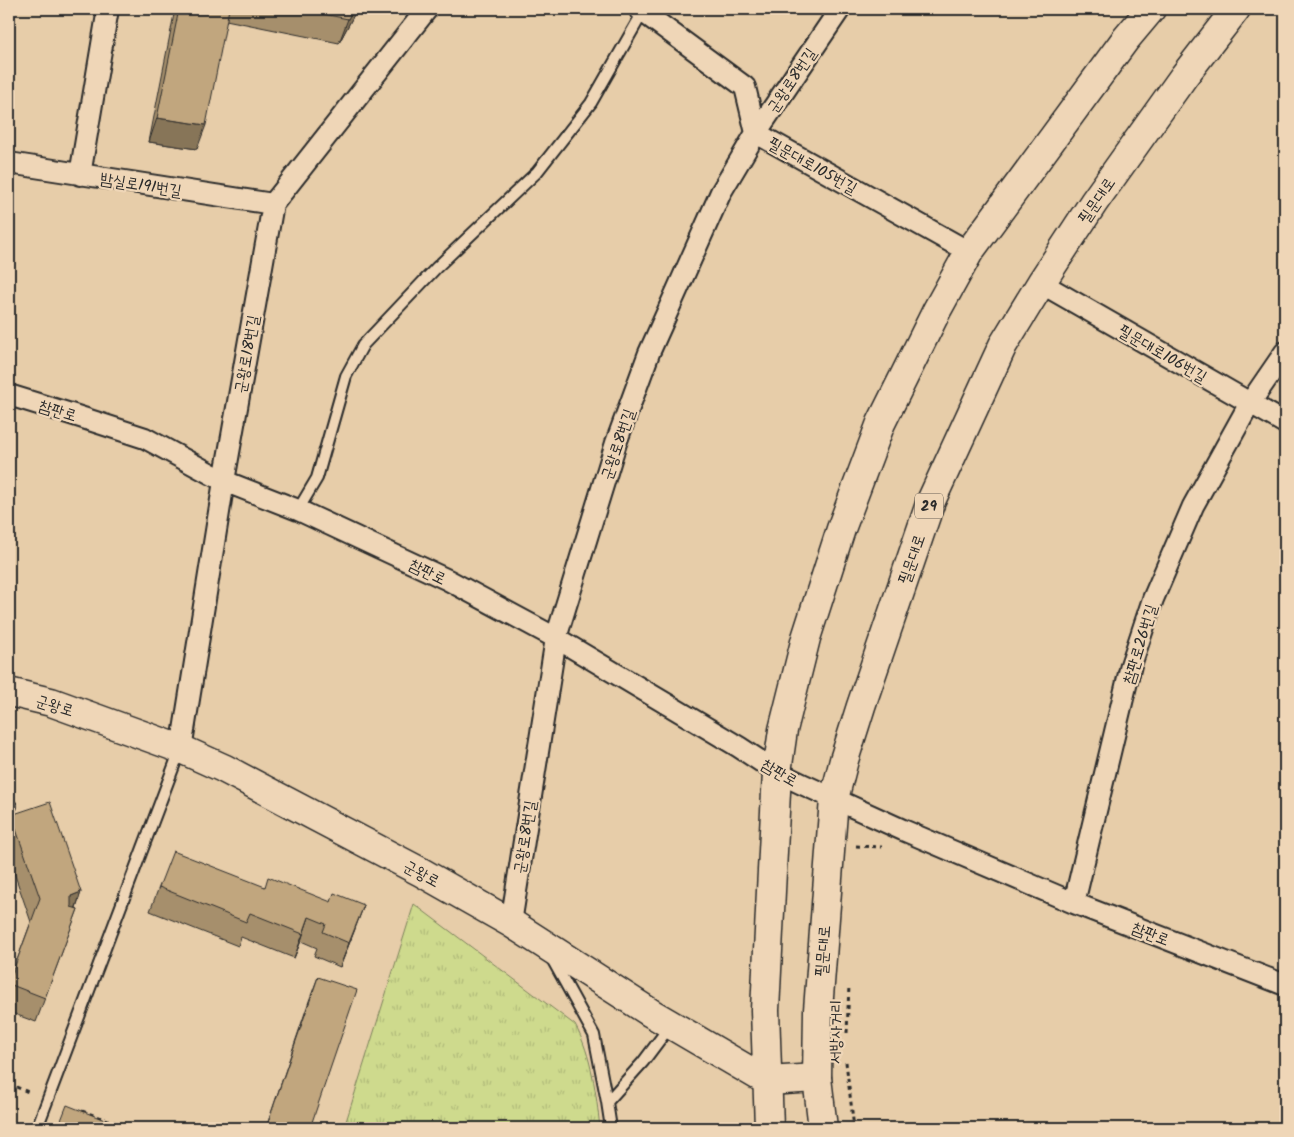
<svg xmlns="http://www.w3.org/2000/svg" width="1294" height="1137" viewBox="0 0 1294 1137" font-family="Kalam,'Poor Story',sans-serif">
  <style>
    .park { fill: url(#park-tufts); stroke: #7c825c }
    .lines { fill: none; stroke-linecap: round; stroke-linejoin: round }
    .lane-casing { stroke: #2b2b2b; stroke-width: 14 }
    .street-casing { stroke: #2b2b2b; stroke-width: 24 }
    .secondary-casing { stroke: #2b2b2b; stroke-width: 31 }
    .primary-casing { stroke: #2b2b2b; stroke-width: 31 }
    .path { stroke: #2b2b2b; stroke-width: 3; stroke-dasharray: 4 4; stroke-linecap: butt }
    .lane { stroke: #efd6b7; stroke-width: 10 }
    .street { stroke: #efd6b7; stroke-width: 20 }
    .secondary { stroke: #efd6b7; stroke-width: 28 }
    .primary { stroke: #efd6b7; stroke-width: 28 }
    .wall { fill: #a68f6c; stroke: #2b2b2b }
    .shaded-wall { fill: #877458; stroke: #2b2b2b }
    .building { fill: #c1a67e; stroke: #2b2b2b }
    .labels { text-anchor: middle; stroke-width: 4.5; stroke-linejoin: round; paint-order: stroke }
    .shield { fill: #efd6b7; stroke: #665e55; stroke-width: 1 }
    .shield-label { font-size: 15px; font-weight: bold; fill: #2b2b2b }
    .street-label { font-size: 16px; fill: #2b2b2b; stroke: #efd6b7 }
  </style>
  <defs>
    <pattern id="park-tufts" width="24" height="20" patternUnits="userSpaceOnUse" patternTransform="scale(1.25)"><rect width="24" height="20" fill="#ceda8d"/><path d="M3 7l-1-3M5 7V3M7 7l1-3M15 17l-1-3M17 17v-4M19 17l1-3" fill="none" stroke="#b1bb7a"/></pattern>
  </defs>
  <rect width="100%" height="100%" fill="#e7cda9"/>
  <filter id="ink" filterUnits="userSpaceOnUse"><feTurbulence type="fractalNoise" baseFrequency=".02" numOctaves="2"/><feDisplacementMap in="SourceGraphic" scale="10" xChannelSelector="R" yChannelSelector="G"/><feConvolveMatrix kernelMatrix="1 2 1 2 8 2 1 2 1" color-interpolation-filters="sRGB"/></filter>
  <g filter="url(#ink)">
    <path class="park" d="M414 904 575 1025C592 1056 596 1093 600 1128H344Z"/>
    <g class="lines">
      <defs>
        <path id="lane" d="M298 510 317 478 346 376 363 345 437 267 537 172 591 103 643 12
          M9 805 11 806
          M551 957 594 1035 607 1102 643 1062 670 1026
          M607 1102 611 1128
          M37 1128 180 750"/>
        <path id="street" d="M639 9 745 87 756 133 969 252
          M9 163 273 204
          M80 175 108 9
          M1041 283 1285 423
          M9 395 74 415 145 438 224 481 298 510 448 580 556 638 739 747 777 772 802 784 903 830 1074 903 1285 985
          M181 749 224 481 273 204 427 9
          M1074 903 1131 665 1153 599 1193 506 1250 403 1285 352
          M511 923 556 638 616 443 649 353 721 192 756 133 840 9"/>
        <path id="secondary" d="M9 692 51 702 181 749 223 768 421 872 511 923 651 1013 767 1081 817 1078"/>
        <path id="primary" d="M769 1128 765 1010 777 772 783 730 806 638 841 529 881 423 937 310 969 252 1125 40 1151 9
          M823 1128 817 1078 818 1010 834 799 844 760 861 706 931 501 1003 345 1041 283 1094 202 1184 76 1236 9"/>
      </defs>
      <use href="#lane" class="lane-casing"/>
      <use href="#street" class="street-casing"/>
      <use href="#secondary" class="secondary-casing"/>
      <use href="#primary" class="primary-casing"/>
      <path class="path" d="M856 846 882 847
        M847 1033 849 985
        M846 1062 854 1128
        M9 1084 31 1093
        M82 1111 131 1128"/>
      <use href="#lane" class="lane"/>
      <use href="#street" class="street"/>
      <use href="#secondary" class="secondary"/>
      <use href="#primary" class="primary"/>
    </g>
    <path class="wall" d="M175 9H357L339 43 226 20 197 149 149 142Z
      M11 815 81 892 76 908 78 909 36 1022 9 1012V982L31 922 9 858V822Z
      M159 887H265L355 929 340 967 314 956 317 948 301 941 294 958 241 937 238 946 150 911Z
      M318 977 310 1128H266L309 1001Z"/>
    <path class="shaded-wall" d="M353 9H357L339 43 348 19Z
      M157 118 206 125 197 149 149 142Z
      M81 892 73 916 62 920 71 896Z
      M364 905 355 929 340 967 349 943Z
      M309 917 301 941 294 958 303 934Z"/>
    <path class="building" d="M179 9H229L206 125 157 118Z
      M299 9H353L348 19Z
      M50 802 81 892 71 896V907L78 909 45 998 9 984V982L40 898 11 815Z
      M173 851 265 887 268 877 331 902 334 893 364 905 349 943 323 932 326 924 309 917 303 934 250 913 246 922 159 887Z
      M318 977 357 990 310 1128H266Z
      M67 1105 125 1128H58Z"/>
  </g>
  <g class="labels">
    <rect class="shield" x="915" y="493.5" width="28" height="25" rx="4"/>
    <g class="shield-label">
      <text x="929" y="511">29</text>
    </g>
    <g class="street-label">
      <text transform="translate(791 80) rotate(-56)" y="6">군왕로8번길</text>
      <text transform="translate(813 165) rotate(29)" y="6">필문대로105번길</text>
      <text transform="translate(141 184) rotate(9)" y="6">밤실로191번길</text>
      <text transform="translate(1096 200) rotate(-56)" y="6">필문대로</text>
      <text transform="translate(1163 353) rotate(30)" y="6">필문대로106번길</text>
      <text transform="translate(246 354) rotate(-80)" y="6">군왕로18번길</text>
      <text transform="translate(58 410) rotate(17)" y="6">참판로</text>
      <text transform="translate(617 444) rotate(-71)" y="6">군왕로8번길</text>
      <text transform="translate(911 559) rotate(-71)" y="6">필문대로</text>
      <text transform="translate(428 571) rotate(26)" y="6">참판로</text>
      <text transform="translate(1139 644) rotate(-73)" y="6">참판로26번길</text>
      <text transform="translate(55 705) rotate(17)" y="6">군왕로</text>
      <text transform="translate(780 772) rotate(30)" y="6">참판로</text>
      <text transform="translate(524 837) rotate(-81)" y="6">군왕로8번길</text>
      <text transform="translate(422 873) rotate(28)" y="6">군왕로</text>
      <text transform="translate(1151 933) rotate(21)" y="6">참판로</text>
      <text transform="translate(822 951) rotate(-86)" y="6">필문대로</text>
      <text transform="translate(835 1032) rotate(-89)" y="6">서방사거리</text>
    </g>
  </g>
  <rect width="1294" height="1137" fill="none" stroke="#efd6b7" stroke-width="30"/>
  <rect x="15" y="15" width="1264" height="1107" fill="none" stroke="#2b2b2b" stroke-width="2" filter="url(#ink)"/>
</svg>
